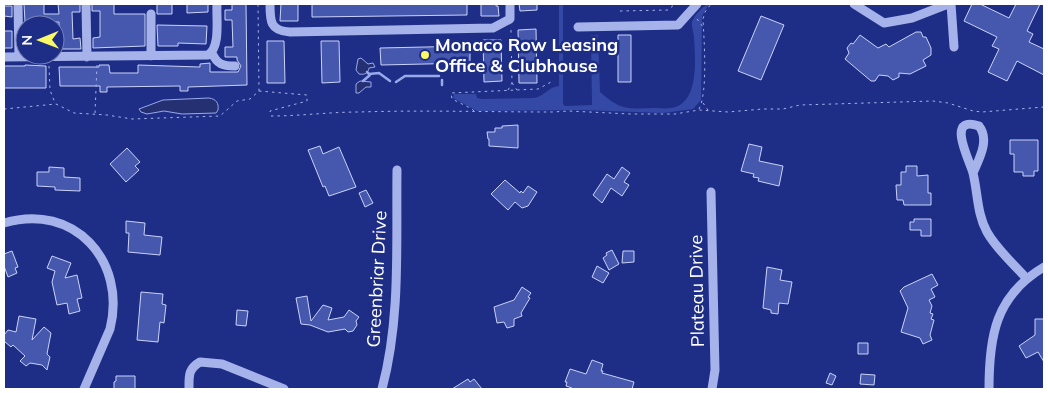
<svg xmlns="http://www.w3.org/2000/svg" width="1048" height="393" viewBox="0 0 1048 393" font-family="Mulish,sans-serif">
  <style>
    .green { fill: #3448a5 }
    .water { fill: #243072; stroke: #99a9ec }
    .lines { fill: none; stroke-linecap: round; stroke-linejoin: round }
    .stream { stroke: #99a9ec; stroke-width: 2.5 }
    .building { fill: #4658ae; stroke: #cad2f8 }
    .path { stroke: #a6b2ea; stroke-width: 1; stroke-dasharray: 2.5 4; stroke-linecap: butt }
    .minor { stroke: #a6b2ea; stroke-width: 9 }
    .poi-dot { fill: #faf865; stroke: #1e2e86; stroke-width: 2 }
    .labels { text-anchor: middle; stroke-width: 5; stroke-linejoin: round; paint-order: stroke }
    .poi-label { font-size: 18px; font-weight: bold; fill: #fff; stroke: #1e2e86; text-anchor: start }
    .street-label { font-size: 18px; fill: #fff; stroke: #1e2e86 }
  </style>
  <rect width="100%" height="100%" fill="#1e2e86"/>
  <path class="green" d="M559 4H563V104L565 106 592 105 591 35H598L600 92C621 110 626 109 653 108 659 108 666 109 672 108 700 102 695 58 694 37 694 33 691 26 692 22 694 15 702 8 707 4H709L702 16 701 100 693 109 663 113 581 110 477 111 453 98 454 94H476L477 98 482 99 534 98C545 96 548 87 559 86Z"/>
  <path class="water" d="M361 58 368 64 373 63 375 67 369 68C368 73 365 75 359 74L356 70 358 59Z
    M360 81 371 82V87H366L359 93H356V84Z
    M209 98C216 99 219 103 218 110L216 113 182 114 164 111 147 114 141 112 139 109 163 100Z"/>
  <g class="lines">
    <path class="stream" d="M367 72 369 74 379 73 390 81
      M442 80V85
      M363 81 370 75
      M396 82 405 76H439"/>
  </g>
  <path class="building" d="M24 4H44V14H59L58 4H80V12H72L73 39 80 38 81 49H59V22H25Z
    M92 4H114V14H145V46L93 48V38L100 37V11H92Z
    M157 4H172V14H157Z
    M187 4H208V12L187 13Z
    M232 4H246L247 85 188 87V91H180V86L107 87V92H100V86H60L59 67H99V65H109L110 73H138V65L200 67V64L210 63V72H238L241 66 237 60V57H225V47H233L232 20H225V10H232Z
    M281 4H298V21H280Z
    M312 4H467V15L312 17Z
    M481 4H496V6H498L499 16H481Z
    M519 4H537V10L520 11Z
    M972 4H980L1009 18 1016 4H1040L1027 31 1033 34 1029 42 1044 49V75L1017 61 1007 81 988 72 999 49 992 46 997 37 964 21Z
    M4 6H12V17L4 16Z
    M761 16 784 25 761 80 738 71Z
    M157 25 207 26 206 44 178 43V46H158Z
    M536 29 537 83H519L518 30Z
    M4 31H12V48H4Z
    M916 32H921L923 37H926L931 48V55L923 60 926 66 910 74 899 73V77L893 80 888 76 879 75 875 81H871L845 59 849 53 847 48 851 43 853 44 860 35 878 48 886 44 889 47Z
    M618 35H631V82H618Z
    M483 40H501L502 81 484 82Z
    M267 41H284L285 83H267Z
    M321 41H339L340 82 322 83Z
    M470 46V63L381 65 380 48Z
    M25 65 46 66V88H4V66H25Z
    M518 125V148L489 146V139H488L487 132H495V128H502V126Z
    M1010 140H1038V171H1034V176H1023V172H1014V154H1010Z
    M749 144 762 147 759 161 783 166 779 186 758 181 759 178 753 177 754 174 741 171Z
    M320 146 323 154 339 147 356 187 329 196 325 186 323 187 308 150Z
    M127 148 140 162 135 166 139 170 126 182 110 164Z
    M906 166H917V176L928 175V193H931V205H904L903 200H897L896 185H901V172H906Z
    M49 167 64 168V177L80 178V191L55 190V187L37 186V172H49Z
    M622 167 630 173 624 182 629 185 622 196 611 188 602 203 593 195 607 174 614 179Z
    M505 180 520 193 521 191 523 193 528 186 537 192 528 206 522 208 515 202 508 210 491 194Z
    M366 190 373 203 365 207 359 193Z
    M914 219H931V236H921V230H910V222H914Z
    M126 221 145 223 144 235 162 237 160 255 128 252 129 233H126Z
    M612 250 619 264 609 270 603 258 607 255 606 253Z
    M12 251 18 267 15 268 17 273 8 277 4 266V254Z
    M623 251H634V262L622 263Z
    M52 256 71 263 65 278 77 275 82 298 77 299 80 311 69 314 67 303 57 305 52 282 55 271 47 268Z
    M597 266 609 273 603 283 592 277Z
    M767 267 782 270 780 280 792 282 788 304 779 303 778 314 771 313V310L763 308Z
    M932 274 938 285 931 289 935 297 929 300 932 306 930 313 933 314 931 319 934 320 930 335 932 340 923 344 920 338 901 332 908 308 900 291 904 287Z
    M522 287 531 293 528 297 530 298 521 313 522 316 514 319V326L507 328 504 322 497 323 494 307 514 300Z
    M141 292 163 294 162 304 166 305 164 323 160 322 158 342 137 340Z
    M307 296 311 321 323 305 332 308 328 320 344 317 349 310 359 317 356 321 357 325 353 331 348 332 345 329 328 332 310 325 301 324 296 298Z
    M237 310 248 311 246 326 236 325Z
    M19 316 36 319 32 340 44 327 51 333 47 354 50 357 47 370 42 365 30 363 26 366 20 361 25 356 13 345 11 347 4 341V335L8 330 16 332Z
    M1035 319H1044V362L1038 352 1026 358 1019 346 1035 335Z
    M858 343H868V354H858Z
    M592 360 603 364 601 371H603L602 373 634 382 632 389H571L572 388 566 386 567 382H565L570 369 586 374Z
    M830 373 836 376 832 385 826 383Z
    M861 374 875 375 874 385 860 384Z
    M116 376H135V389H114V382L116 381Z
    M468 379 470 382 474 379 482 389H452Z"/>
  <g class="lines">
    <path class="path" d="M620 11 668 10 675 4
      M697 19 703 27
      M49 66 50 90 55 103
      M512 83 517 90
      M508 90 512 83 511 30
      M259 91 307 95V101L270 111 271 116C301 116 329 112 359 112 423 110 488 112 553 112L569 111 630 114H675L699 110 728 112 763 109H783L800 105 933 101 948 103 973 111 982 112 1044 107
      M703 103 708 110
      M4 109 56 104 74 113 107 115 132 119 220 116 237 101 250 99 259 91 258 4
      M699 109C708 92 704 40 703 19L705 12 711 4
      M474 111 472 109 452 99 451 93 538 89 551 82
      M95 113 97 65"/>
    <path class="minor" d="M270 4C270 21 270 31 290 32L493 28 510 19V4
      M854 4 884 23 912 18 948 4
      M951 4 954 47
      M18 5 19 57
      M86 5 87 57
      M151 14V56
      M578 27 678 25 697 4
      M212 53C217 64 222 66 235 66
      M4 57 208 55C221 47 216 18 217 4
      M973 173C979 159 990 140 979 126 944 114 971 163 973 173 978 194 977 214 987 232 997 250 1014 264 1027 279
      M711 192 715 370 712 389
      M4 223C74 202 127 261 110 329L84 389
      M189 389C189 376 188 369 200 362L222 364 284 389
      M382 389C401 318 396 243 397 170
      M989 389C989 337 995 296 1044 267"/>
  </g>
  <circle class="poi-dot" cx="425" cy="55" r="5"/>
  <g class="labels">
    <g class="poi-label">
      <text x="435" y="51">Monaco Row Leasing<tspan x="435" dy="21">Office &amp; Clubhouse</tspan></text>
    </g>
    <g class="street-label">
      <text transform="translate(377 279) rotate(-87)" y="6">Greenbriar Drive</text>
      <text transform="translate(697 291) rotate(-91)" y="6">Plateau Drive</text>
    </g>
  </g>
  <rect width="1048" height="393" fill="none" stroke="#ffffff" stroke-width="10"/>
  <g transform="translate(40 40) rotate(269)"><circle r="24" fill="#1e2e86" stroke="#7882b6"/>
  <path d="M0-4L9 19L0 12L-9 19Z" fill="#faf865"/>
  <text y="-8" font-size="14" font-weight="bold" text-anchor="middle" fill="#ffffff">N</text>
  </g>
</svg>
